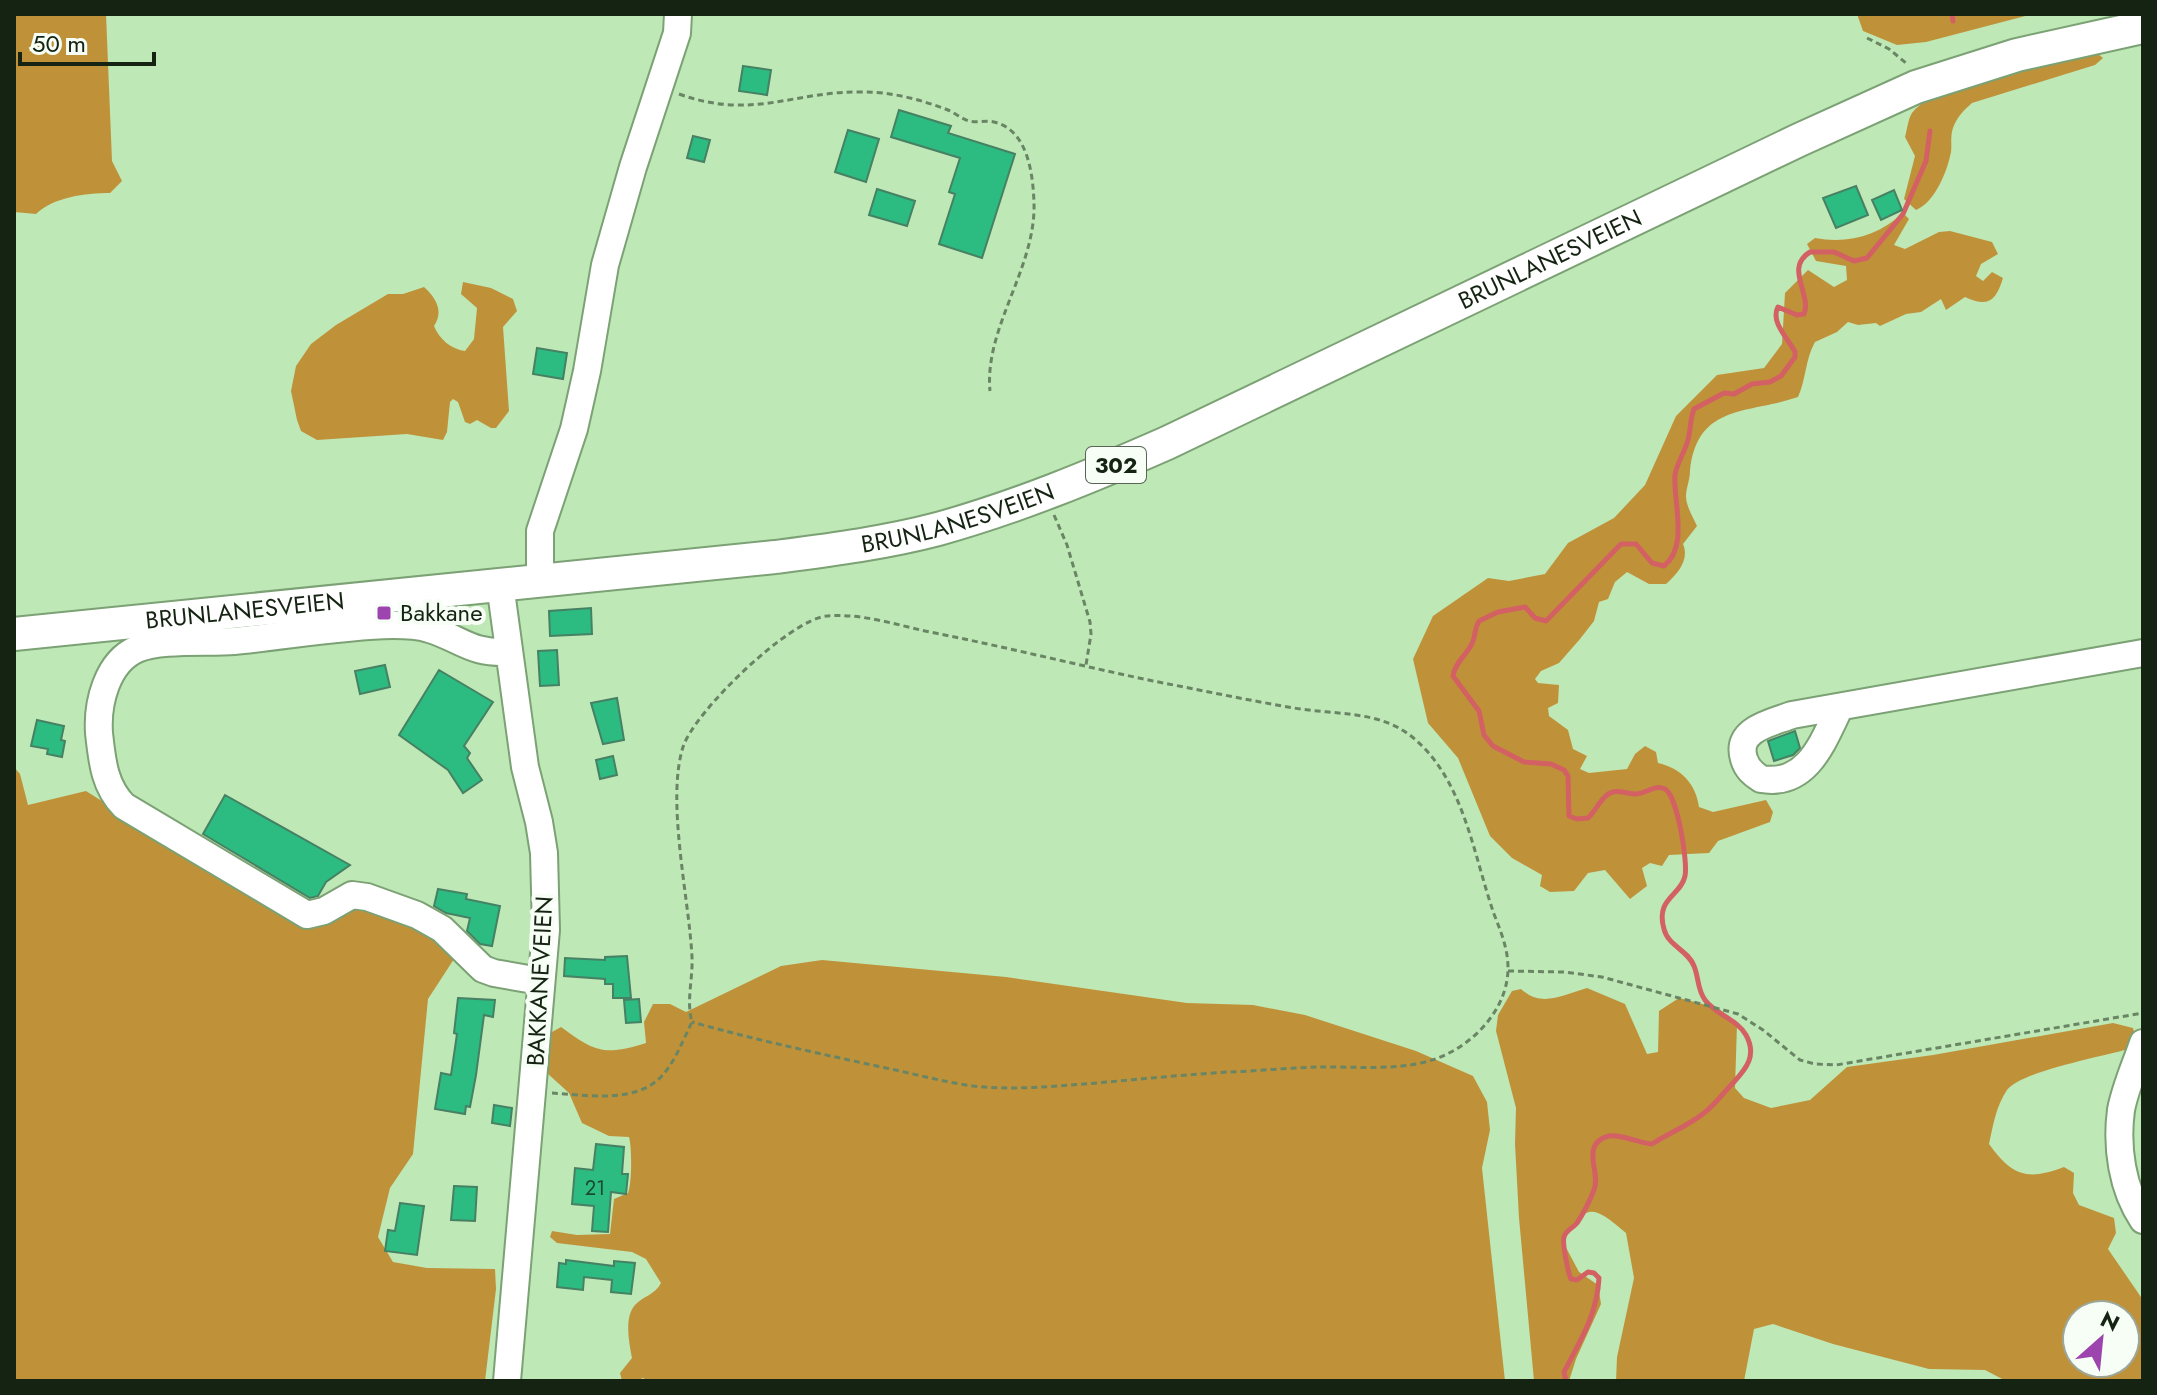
<svg xmlns="http://www.w3.org/2000/svg" width="2157" height="1395" viewBox="0 0 2157 1395" font-family="Jost,sans-serif">
  <style>
    .forest { fill: #bf923a; fill-rule: evenodd }
    .lines { fill: none; stroke-linecap: round; stroke-linejoin: round }
    .stream { stroke: #d36063; stroke-width: 5 }
    .building { fill: #2cbb80; stroke: #468163; stroke-width: 2 }
    .minor-casing { stroke: #7ba174; stroke-width: 30 }
    .major-casing { stroke: #7ba174; stroke-width: 36 }
    .path { stroke: #698564; stroke-width: 3; stroke-dasharray: 6 4; stroke-linecap: butt }
    .minor { stroke: #fff; stroke-width: 26 }
    .major { stroke: #fff; stroke-width: 32 }
    .poi-dot { fill: #9d44af; stroke: #f6fef5; stroke-width: 3 }
    .labels { text-anchor: middle; stroke-width: 8; stroke-linejoin: round; paint-order: stroke }
    .number-label { font-size: 20px; fill: #1b4a2e }
    .shield { fill: #f6fef5; stroke: #586556; stroke-width: 2 }
    .shield-label { font-size: 22px; font-weight: bold; fill: #152412 }
    .street-label { font-size: 24px; fill: #152412; stroke: #f6fef5 }
    .poi-label { font-size: 24px; fill: #152412; stroke: #f6fef5; text-anchor: start }
  </style>
  <rect width="100%" height="100%" fill="#bfe8b7"/>
  <path class="forest" d="M14 14H106L112 161 122 181 110 193C85 193 54 197 36 214L14 212Z
    M1857 14H2033L1926 42 1897 45 1863 31Z
    M2098 54 2103 58 2095 65 1972 103C1964 110 1957 117 1953 128 1950 137 1952 144 1951 152 1947 172 1935 202 1916 210L1904 199 1915 156 1905 137C1907 130 1908 119 1912 113 1934 82 2059 61 2098 54Z
    M1903 213 1909 219 1894 245 1905 249 1939 232 1950 231 1992 242 1998 254 1981 264 1976 276 1983 281 1992 272 2003 278C1996 301 1988 308 1965 297L1946 310 1941 299 1921 312 1906 314 1880 326 1876 323 1858 325 1848 322 1837 332 1815 342C1805 360 1806 380 1798 397 1749 414 1697 403 1690 471 1690 480 1686 488 1686 496 1686 506 1693 517 1697 526L1683 544C1690 560 1677 574 1666 584H1649L1627 572 1615 582 1608 599 1599 602 1594 621 1580 639 1559 663 1541 671 1535 679 1538 683 1559 685 1558 703 1548 708 1549 716 1568 730 1573 749 1587 756 1580 769 1589 773 1627 769 1635 754 1645 746 1656 752 1658 763C1681 768 1696 784 1699 807L1713 812 1766 800 1773 812 1770 822 1718 841 1709 853 1669 855 1662 866 1650 863 1642 868 1647 886 1630 899 1605 870 1588 873 1574 891 1550 892 1540 886 1542 875 1512 858 1490 836 1458 758 1428 723 1413 659 1433 616 1488 578 1509 581 1545 574 1568 543 1614 518 1645 485 1676 416 1717 375 1764 368 1782 344 1785 293 1808 270 1834 287 1847 280 1846 266 1816 261 1807 244 1815 238C1848 244 1878 236 1903 213Z
    M463 282 491 288 513 299 517 311 503 327 509 411 496 428H491L477 420 470 424 465 422 458 402 453 399 450 402 447 432 443 440 407 434 317 440 301 431 297 420 291 391 296 366 311 344 336 325 388 294H403L424 287C436 298 444 311 434 326 439 339 451 349 465 351L474 339 477 308 461 294Z
    M14 767 20 774 28 805 86 791 291 921 342 900 438 933 454 959 428 999 413 1154 390 1188 378 1237 393 1262 427 1268 495 1269 496 1289 485 1381H14Z
    M822 960 1006 977 1187 1003 1253 1005 1305 1015 1416 1051 1473 1076 1487 1102 1490 1130 1482 1168 1505 1381H648L643 1378 636 1381H622L620 1373 632 1358C629 1343 624 1317 635 1305 643 1296 655 1295 661 1283L646 1259 632 1252 557 1243 550 1237 552 1231 577 1235 610 1234 614 1199 628 1193C632 1184 632 1147 629 1137L609 1136 582 1123 569 1093 547 1073 552 1032 561 1027C595 1052 604 1056 646 1043L644 1022 653 1004H670L686 1012 781 966Z
    M1587 988 1625 1004 1647 1054 1658 1052 1659 1011 1679 998 1718 1008 1737 1024 1735 1088 1744 1098 1771 1108 1810 1100 1847 1067 1933 1055 2113 1023 2133 1028 2136 1040 2132 1048C2106 1056 2021 1071 2007 1090 1996 1106 1993 1126 1989 1144 2012 1176 2027 1181 2064 1167L2074 1173 2073 1193 2079 1205 2114 1218 2116 1233 2108 1249 2143 1300V1381H2006L1985 1370 1929 1369 1833 1344 1773 1324 1754 1329 1744 1381H1616L1617 1357 1634 1278 1626 1233C1593 1205 1587 1202 1562 1240L1579 1272 1598 1285 1601 1304 1576 1359 1569 1381H1534L1519 1218 1515 1144 1516 1108 1496 1031 1498 1015 1512 991 1521 989C1541 1008 1563 995 1587 988ZM2077 1315H2125V1363H2077Z"/>
  <g class="lines">
    <path class="stream" d="M1952 14 1953 21
      M1566 1381 1564 1372C1580 1341 1597 1315 1599 1278L1594 1273 1588 1272 1577 1280 1571 1279C1568 1272 1562 1243 1564 1237 1566 1230 1573 1228 1577 1223 1583 1214 1590 1200 1594 1190 1601 1173 1582 1149 1603 1138 1617 1131 1637 1143 1652 1144 1669 1133 1688 1126 1704 1113 1716 1104 1723 1093 1733 1083 1747 1068 1757 1055 1746 1035 1737 1019 1716 1015 1705 1000 1697 989 1699 978 1694 966 1688 950 1668 946 1664 929 1655 898 1681 896 1685 876 1688 861 1677 795 1665 789 1654 784 1646 794 1636 794 1626 794 1616 788 1607 795 1599 801 1595 812 1588 818L1577 819 1569 816 1568 776 1564 770 1551 764 1524 762 1493 746 1484 735 1479 711 1453 676C1455 661 1470 652 1473 641 1476 633 1474 629 1479 621L1498 612 1525 607 1535 618 1546 621 1621 544H1636L1652 563 1664 566C1689 546 1673 503 1675 475 1677 462 1685 452 1688 440 1691 429 1690 419 1694 409L1724 393 1734 394 1752 384 1770 382 1781 376 1795 357V352C1788 338 1770 322 1778 307L1797 315 1804 314C1812 294 1784 268 1810 252H1834L1854 261 1867 258 1903 214 1926 161 1930 131"/>
  </g>
  <path class="building" d="M743 66 771 70 767 95 739 91Z
    M899 110 951 126 948 133 1015 154 982 258 939 244 955 194 949 192 960 158 891 137Z
    M848 130 879 139 866 182 835 172Z
    M693 136 710 140 704 162 687 158Z
    M1856 186 1868 215 1836 228 1823 198Z
    M877 189 915 201 907 226 869 215Z
    M1894 190 1902 210 1881 220 1872 200Z
    M537 348 567 353 563 379 533 374Z
    M591 608 592 634 550 636 549 611Z
    M557 650 559 685 540 686 538 651Z
    M385 665 390 687 360 694 355 671Z
    M439 670 493 702 464 746 470 753 467 758 482 780 463 793 448 770 399 735Z
    M617 698 624 740 603 744 591 703Z
    M37 720 64 726 61 740 65 741 62 757 47 754 48 749 31 746Z
    M1795 731 1800 748 1793 755 1774 761 1768 741Z
    M613 756 617 775 600 779 596 760Z
    M225 795 350 865 326 882 318 896 310 898 203 834Z
    M438 889 467 894 466 899 500 906 492 946 480 944 467 931 470 918 446 913 434 906Z
    M627 956 631 998H613V984H605V979L564 976 565 958 605 960V957Z
    M458 998 495 1000 493 1017 484 1015 476 1075 470 1107 466 1106 465 1114 435 1109 441 1073 451 1075 457 1034 454 1033Z
    M639 999 641 1022 626 1023 624 1000Z
    M494 1105 512 1108 510 1126 492 1123Z
    M596 1144 624 1147 622 1174H628L626 1194 611 1192 608 1232 592 1231 594 1206 572 1204 575 1168 593 1170Z
    M454 1186 477 1187 475 1221 451 1220Z
    M400 1203 424 1206 417 1255 385 1251 388 1230 395 1231Z
    M566 1260 614 1266V1261L635 1263 631 1294 611 1292 612 1280 584 1277 583 1290 557 1287 559 1263 566 1264Z"/>
  <g class="lines">
    <defs>
      <path id="minor" d="M540 580V531L574 429 587 371 605 265 633 167 677 33 678 14
        M500 584 525 767 539 822 544 853 546 930 507 1381
        M509 652C470 654 462 639 429 629 417 625 405 625 393 625 339 626 287 636 234 641 209 643 159 639 137 649 107 662 97 703 99 733 102 760 104 786 124 806L307 915 324 911 352 895 367 897 417 915 442 929 483 969 494 973 540 981
        M1840 707C1823 741 1808 787 1761 779 1753 774 1747 769 1744 759 1735 729 1771 723 1792 715L2143 653
        M2143 1043C2136 1064 2125 1088 2121 1110 2116 1147 2122 1189 2143 1220"/>
      <g id="major">
        <path id="s1" d="M14 634 775 557C829 550 885 543 938 529 1017 507 1092 476 1167 443L1799 140 1916 87 2017 55 2143 27"/>
      </g>
    </defs>
    <use href="#minor" class="minor-casing"/>
    <use href="#major" class="major-casing"/>
    <path class="path" d="M1867 38 1889 49 1906 63
      M679 94C754 121 794 90 865 92 892 92 922 100 948 110 955 113 962 119 969 121 977 123 986 120 994 122 1028 130 1033 174 1034 203 1036 268 984 328 990 391
      M1054 515 1067 545 1090 622 1091 634 1086 665
      M1508 971 1564 972 1602 977 1738 1014 1763 1030 1800 1060 1815 1064 1836 1065 2143 1013
      M552 1093C586 1095 634 1104 661 1077 675 1062 683 1040 692 1022 686 1001 693 979 692 957 689 898 666 801 683 747 694 712 790 619 827 616 859 613 894 624 925 631 1002 646 1077 665 1153 681 1200 690 1247 700 1294 708 1334 715 1378 710 1411 736 1464 778 1473 854 1494 914 1501 932 1508 949 1508 968 1508 1005 1480 1038 1447 1054 1409 1073 1358 1066 1316 1067 1287 1068 1257 1071 1228 1072 1180 1075 1132 1080 1084 1084 1047 1087 1010 1090 973 1086 944 1082 915 1074 886 1068 821 1054 756 1040 692 1022"/>
    <use href="#minor" class="minor"/>
    <use href="#major" class="major"/>
  </g>
  <rect class="poi-dot" x="376" y="605" width="16" height="16" rx="4"/>
  <g class="labels">
    <g class="number-label">
      <text x="595" y="1195">21</text>
    </g>
    <rect class="shield" x="1086" y="447" width="60" height="36" rx="6"/>
    <g class="shield-label">
      <text x="1116" y="473">302</text>
    </g>
    <g class="street-label">
      <text dy="8" stroke="none"><textPath href="#s1" startOffset="1600">BRUNLANESVEIEN</textPath></text>
      <text dy="8" stroke="none"><textPath href="#s1" startOffset="952">BRUNLANESVEIEN</textPath></text>
      <text dy="8" stroke="none"><textPath href="#s1" startOffset="232">BRUNLANESVEIEN</textPath></text>
      <text transform="translate(540 981) rotate(-87)" y="8">BAKKANEVEIEN</text>
    </g>
    <g class="poi-label">
      <text x="400" y="621">Bakkane</text>
    </g>
  </g>
  <rect width="2157" height="1395" fill="none" stroke="#152412" stroke-width="32"/>
  <g transform="translate(2101 1339) rotate(27)"><circle r="38" fill="#f6fef5" stroke="#9ca79a" stroke-width="2"/>
  <path d="M0-6L14 30L0 20L-14 30Z" fill="#9d44af"/>
  <text y="-12" font-size="22" font-weight="bold" text-anchor="middle" fill="#152412">N</text>
  </g>
  <path d="M20 52v12h134v-12" fill="none" stroke="#152412" stroke-width="4"/>
  <text x="32" y="52" font-size="24" fill="#152412" stroke="#f6fef5" stroke-width="6" paint-order="stroke">50 m</text>
</svg>
